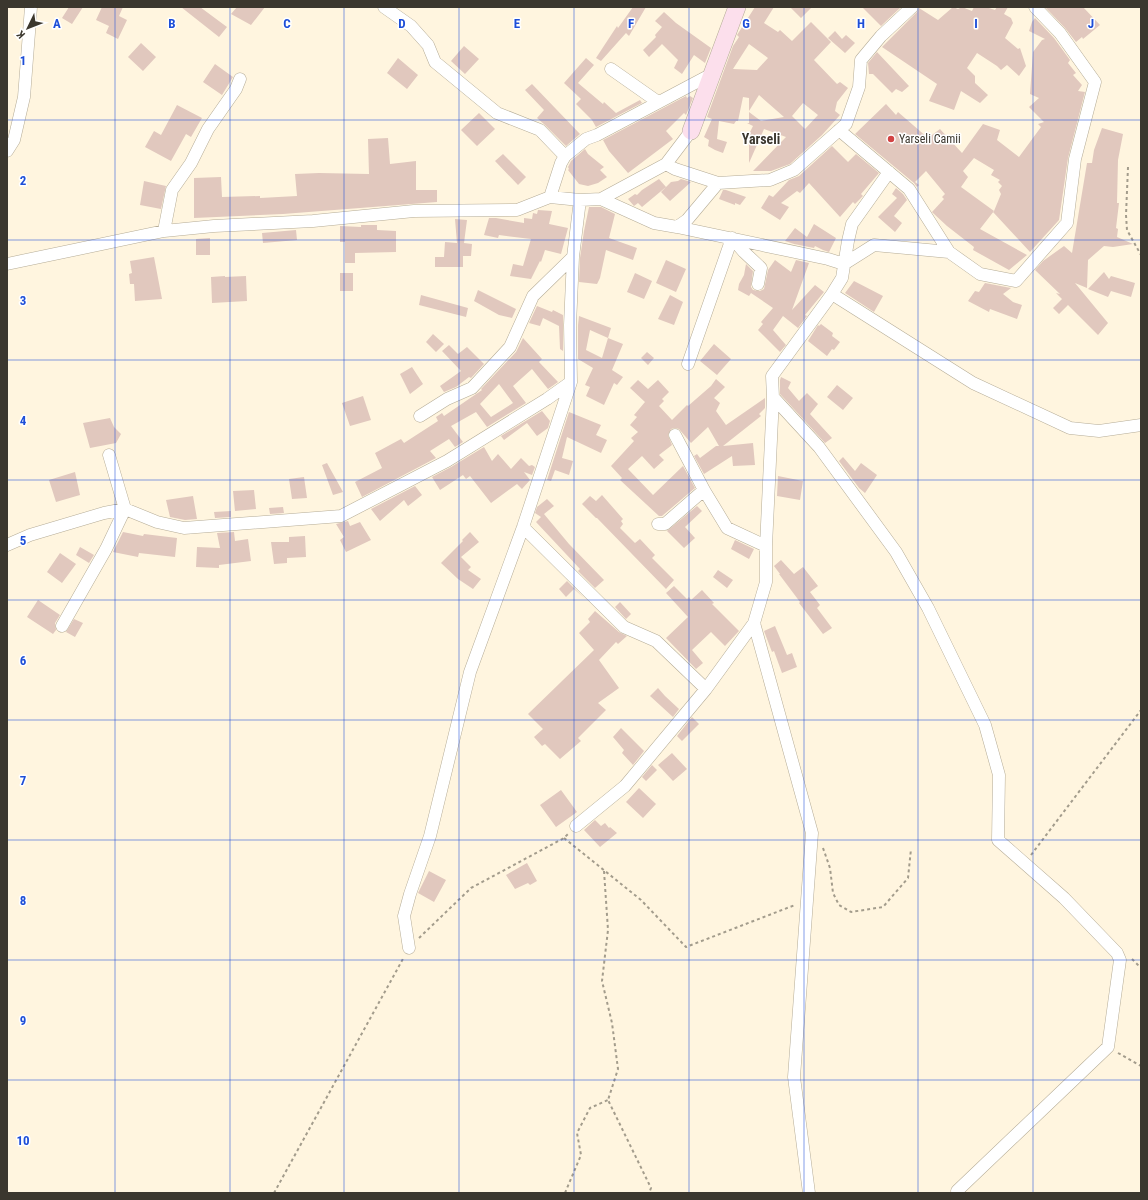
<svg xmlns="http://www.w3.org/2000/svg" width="1148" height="1200" viewBox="0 0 1148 1200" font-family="'Roboto Condensed',sans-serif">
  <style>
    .building { fill: #e1c8be; fill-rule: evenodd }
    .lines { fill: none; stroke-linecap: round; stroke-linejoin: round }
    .street-casing { stroke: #b5ac97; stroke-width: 13 }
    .secondary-casing { stroke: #b5ac97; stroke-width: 18 }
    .path { stroke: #a39c8c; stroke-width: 2; stroke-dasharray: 3 3; stroke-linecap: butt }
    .street { stroke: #fff; stroke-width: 12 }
    .secondary { stroke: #fcdfec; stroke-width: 17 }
    .grid { fill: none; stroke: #1d4ed8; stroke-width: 1; stroke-opacity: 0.55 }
    .poi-dot { fill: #d24343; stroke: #fff; stroke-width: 1.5 }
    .labels { text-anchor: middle; stroke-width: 3; stroke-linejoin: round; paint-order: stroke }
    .poi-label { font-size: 12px; fill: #3b372e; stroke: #fff; text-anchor: start }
    .quarter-label { font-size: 14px; font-weight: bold; fill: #3b372e; stroke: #fff }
    .grid-label { font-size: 13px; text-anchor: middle; font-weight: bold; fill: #1d4ed8; stroke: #fff; stroke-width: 3; stroke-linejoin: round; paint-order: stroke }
  </style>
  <rect width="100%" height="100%" fill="#fff5df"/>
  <path class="building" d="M69 7H83L72 24 62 18Z
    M102 7H123L119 16 127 20 118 39 106 33 109 26 96 20Z
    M181 7H200L227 27 219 37Z
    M237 7H265L251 25 231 14Z
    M633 7H646L629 36 626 33 601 61 596 58 617 26 618 28Z
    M755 7H774L764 23 778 32 780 30 792 41 811 22 831 42 814 60 837 84 840 82 848 88 837 102 835 111 840 115 822 135 790 164 771 171H753L786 137 764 129 749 163V134L753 126 747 123H749V112L761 121 784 117 759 95 749 111V98L743 97 738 121H736L734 124 719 121 717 139 727 142 723 153 715 150 708 146 709 140 704 137 712 119 707 117 733 46 739 37 737 35ZM749 44 768 58 757 70 733 69ZM803 103 818 115 805 129 792 116Z
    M790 7H812L801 18Z
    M862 7H901L881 26Z
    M953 7 958 9 962 7 972 11 974 7H986L995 10 997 7H1008L1004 14 1011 18 1013 23 1005 38 1018 49 1020 48 1026 66 1019 76 1007 65 1001 70 997 66 977 53 967 68 975 76V83L988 95 980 103 961 91 954 110 929 101 937 84 882 47 917 12 919 8 938 20Z
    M1045 7H1083L1100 25 1083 39 1082 37 1076 42 1065 28Z
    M664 12 676 23 711 48 705 63 694 55 682 74 674 68 678 60 662 44 649 57 643 50 656 37 655 35 662 27 655 21Z
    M1035 18 1054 38 1070 60 1068 63 1076 73 1073 75 1082 85 1078 91 1085 92 1068 158 1059 220 1030 252 993 212 994 211 980 229 1027 255 1009 270 973 250 974 247 947 226 933 213 932 212 944 199 942 197 945 194 926 171 915 182 919 185 917 187 914 183 855 134 886 104 896 115 898 112 928 138 940 129 962 153 983 124 1000 130 997 140 1019 157 1041 127 1038 124 1044 122 1029 107 1039 98 1030 94 1033 52 1042 40 1045 39 1029 31 1032 22ZM974 158 994 170 991 175 1000 180 998 182 1002 186 999 190 1001 194 994 211 961 187 968 177 963 171Z
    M835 31 842 39 846 35 855 43 845 53 828 38Z
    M141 43 156 57 143 71 128 57Z
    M464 46 479 59 465 74 451 61Z
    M877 52 909 86 902 92 896 89 892 93 873 74H869L868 63Z
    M398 58 418 75 407 89 387 73Z
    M586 58 594 65 578 83 603 104 604 102 616 113 640 100 642 103 596 127 592 120 576 104 581 99 564 83Z
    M215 64 233 77 222 95 203 82Z
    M532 84 580 134 566 146 545 125 537 118 544 110 525 90Z
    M686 96 687 98 690 96 693 98 686 115 684 113 666 131 673 139 628 173 609 151 603 140Z
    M177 105 202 118 191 137 186 134 171 161 145 147 154 131 161 135Z
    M479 113 495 129 477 146 461 130Z
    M1102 128 1123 134 1118 160 1117 203H1119L1116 228 1118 229 1117 237 1133 244 1113 247 1104 246 1088 260 1087 288 1075 283 1108 323 1098 335 1068 305 1059 314 1053 308 1062 299 1056 293 1060 294 1035 270 1043 261 1064 246 1072 253 1087 163H1092L1094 150Z
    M388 138 390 164 416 161V190H437V202L283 214 194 218V178L221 177 222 197 260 196V198L297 196 295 174 319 173 369 174 368 139Z
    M832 146 848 162 856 154 879 173 861 194 863 196 855 204 853 202 840 217 809 183 800 193 797 191 781 203 789 207 780 220 761 208 769 195 773 197 789 180 799 176Z
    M585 149 588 154 604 167 600 170 607 177 598 183 588 186 579 184 568 170 569 169 568 167 571 161Z
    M503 154 526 177 518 185 495 161Z
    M659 179 666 187 642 207 638 203 634 206 628 199 635 194 637 195 642 190Z
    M681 179 691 182 670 201 661 192 671 182 678 181Z
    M144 181 166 186 161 209 140 205Z
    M896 188 903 194 907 200 894 216 902 223 895 232 878 217 897 198 892 194Z
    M723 190H726L746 197 740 205 735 203V205L719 199Z
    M589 207H601L615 214 609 238 637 248 633 260 606 250 600 278 597 284 579 282 580 258 584 231Z
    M538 210 552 211 549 224 568 228 561 254 545 250 541 262 540 261 531 279 510 276 513 264 523 266 531 239 499 235 498 238 484 235 489 218H496L524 223V218L532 219 533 213 537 214Z
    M455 219 467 220 464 243 472 244 471 256H463V267H435V257H444L445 242 457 243Z
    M814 224 836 238 829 252 823 250 815 246 814 248 794 244 785 241 795 228 807 237Z
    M361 225H377V230L396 231V252L355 253V263H345V242H340V226L361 227Z
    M296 230 297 240 263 243 262 233Z
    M210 238V255H196V239Z
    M154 257 162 299 135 301 134 284H130L129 274 132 273 130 261Z
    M666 260 686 269 676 292 656 283Z
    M775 260 791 272 796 260 809 263 792 310 815 285 824 292 805 315 807 316 798 328 783 316 773 330 786 345 780 352 758 330 763 324 761 322 773 308 751 293 749 296 738 290 739 284 744 275 746 264 753 271 751 287 753 290 760 291 764 289 768 270Z
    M1104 272 1109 279 1111 276 1135 283 1131 297 1111 291 1108 297 1088 289Z
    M340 273H353V291H340Z
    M635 273 652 281 644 299 627 292Z
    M225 276V277L246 276 247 301 212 303 211 277Z
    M854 281 883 296 874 312 845 293Z
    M985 283 1011 288 1003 294 1013 302 1022 305 1017 319 990 309 989 312 968 301 975 291 979 292Z
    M478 290 516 309 512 318 499 315 474 301Z
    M421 295 468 308 466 317 419 305Z
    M670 295 683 302 674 325 658 319Z
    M537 306 552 312 553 310 563 315V351L560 349 559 326 543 318 540 326 529 323Z
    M579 316 611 328 608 338 623 344 612 370 623 377 617 385 614 383 604 405 586 396 590 387 585 385 593 368 578 359V325ZM590 330 608 338 602 358 586 350Z
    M821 324 833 333 832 336 840 342 834 350 832 349 827 356 808 341 818 325 819 326Z
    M433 334 444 344 436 352 426 342Z
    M523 338 542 359 539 362 558 382 548 389 532 369 513 386 526 403 487 427 476 412 451 426 463 442 455 447 449 439 430 451 436 458 362 497 355 482 382 468 375 453 401 439 404 443 438 421 436 417 442 413 444 416 482 390 481 389 516 352ZM499 384 513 403 491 417 480 404Z
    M714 344 731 359 717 375 700 361Z
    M449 345 458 354 467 347 484 364 471 378 469 377 456 387 444 392 440 386 461 371 442 351Z
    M647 352 654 358 648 365 641 358Z
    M412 367 423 384 410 394 400 374Z
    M781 377 791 382 788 388 799 401 807 393 818 404 810 414 832 438 825 443 780 394V380Z
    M716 379 725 387 714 398 720 403 716 411 726 425 765 398V408L759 414 761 416 723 446 753 443 755 465 733 466 732 456 704 474 694 456 697 454 700 458 716 446H719L708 427 691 443 679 429 675 428 671 429 668 435 672 445 659 455 664 460 654 469 642 456 628 469 653 495 683 466 695 488 662 516H659L620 480 622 478 611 466 634 441 631 438 638 432 630 425 637 417 634 415 645 402 630 388 638 380 648 389 658 380 669 392 662 399 664 401 659 406 672 420 687 405 688 406 711 386Z
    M837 385 853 398 843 410 827 397Z
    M363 396 371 420 350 426 342 403Z
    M542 411 550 421 548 428 537 436 527 423 504 440 501 436Z
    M569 412 601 425 596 435 607 440 601 453 567 437 562 458 573 461 569 475 555 470 551 481 547 480Z
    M110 418 114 427 121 434 116 443 90 448 83 423Z
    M484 447 492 461 498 454 511 469 521 458 529 466 532 465 535 467 532 475 524 472 530 480 522 489 517 484 491 503 470 476 466 479 463 475 440 490 432 477 451 467Z
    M843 457 855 471 861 463 877 475 865 493 859 488 839 461Z
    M327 463 343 492 333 495 322 465Z
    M75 472 80 495 56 502 49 480Z
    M778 476 803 481 800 500 777 496Z
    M304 477 307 498 292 499 289 479Z
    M415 486 422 495 408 506 404 500 380 521 371 509Z
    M254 490 256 509 235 511 233 491Z
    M602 495 623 519 621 521 623 524 620 528 635 543 640 539 655 555 652 558 674 580 666 589 597 518H596L582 504 590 496 596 501Z
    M193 496 197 519 185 520 170 517 166 500Z
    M547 499 554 506 544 514 569 544 604 580 595 588 578 571 580 569 536 522 541 517 535 513 537 507Z
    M697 506 702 511 685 527 695 538 684 548 667 531Z
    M283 507 284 513 270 514 269 508Z
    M231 511V517L215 518 214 512Z
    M348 521 350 526 360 522 371 540 346 552 340 540 344 537 336 524Z
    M123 532 143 536 144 534 177 538 175 557 139 553 138 557 113 552Z
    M234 532 235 541 248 539 251 561 219 565V568L196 567 197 547 220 548 217 533Z
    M470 532 479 542 461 557 471 567 468 570 481 579 473 589 458 579 441 563 463 541 462 540Z
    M305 536 306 557 287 558V563L274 564 271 542H289V537Z
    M735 540 754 549 749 559 731 549Z
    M80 547 94 555 89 563 76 555Z
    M60 553 76 564 62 583 47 572Z
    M781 560 794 574 803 567 818 586 810 592 820 605 817 608 832 628 823 634 799 603 800 602 779 574H780L774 566Z
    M718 570 733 580 727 588 713 577Z
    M567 581 584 598 574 589 566 597 559 589Z
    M674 586 687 599 689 597 691 600 702 590 714 603 712 604 739 631 725 646 711 632 692 650 703 663 696 669 666 638 688 617 666 593Z
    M38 600 60 615 55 623 56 630 53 634 27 617Z
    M620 602 631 614 626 619 615 607Z
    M595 611 619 632 627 636 618 644 616 642 599 660 619 688 598 703 606 710 578 738 581 741 560 759 545 744 542 746 534 737 543 729 528 714 594 650 579 633 590 622 588 619Z
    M74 619 83 623 75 637 66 632Z
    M775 626 787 655 792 653 797 667 782 673 774 651 772 652 764 631Z
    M658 688 665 696 679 709 673 717 650 696Z
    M692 717 699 724 682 741 677 736Z
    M621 728 644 751 633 765 622 753 624 750 613 737Z
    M672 753 687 769 673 781 658 765Z
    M652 765 657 770 646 781 642 777Z
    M639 788 656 804 643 818 626 802Z
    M561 790 577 812 556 827 540 805Z
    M595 820 601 826 605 823 609 828 610 827 617 833 600 847 584 830Z
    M527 863 537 881 530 885 528 883 515 889 506 875Z
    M429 871 446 880 434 902 418 893Z"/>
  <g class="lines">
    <defs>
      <path id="street" d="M384 7 411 26 428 45 435 62 497 113 540 130 565 156
        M611 69 658 102
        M839 130 909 189 949 252
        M7 151 14 140 24 97 31 7
        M666 164 675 169 718 183 770 180 794 170 846 124 859 87 861 60 881 36 912 7
        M550 197 561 163 565 156 586 139 597 135 712 74
        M601 199 654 223 677 227 828 259 844 264 874 245 949 252 980 274 1016 281 1067 223 1075 159 1095 82 1060 33 1035 7
        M677 227 687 220 718 183
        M164 231 172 190 191 163 208 129 236 89 240 79
        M732 238 744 252 761 268 758 284
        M7 264 164 231 214 226 313 221 414 211 517 210 550 197 580 200 601 199 666 164 691 131
        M832 294 973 383 1070 428 1099 431 1141 425
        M688 364 732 238
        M773 397 819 447 896 552 928 608 985 725 999 775 998 840 1064 898 1117 953 1120 960 1108 1047 957 1191
        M420 416 447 399 472 388 510 347 533 296 573 257
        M675 435 704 490 727 528 766 546
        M658 524H665L704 490
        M523 527 624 627 656 641 706 689
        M7 545 30 535 104 513 125 509 157 522 184 528 341 516 447 461 547 399 571 382
        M754 623 812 833 794 1077 809 1193
        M62 626 106 549 125 509 109 455
        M576 826 625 786 706 689 754 623 766 582V546L773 397 772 376 832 294 842 278 848 241 852 224 889 172
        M409 948 404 916 410 894 430 836 470 672 523 527 571 382 570 325 573 257 580 200"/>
      <path id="secondary" d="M691 131 737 7"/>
    </defs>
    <use href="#street" class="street-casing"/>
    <use href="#secondary" class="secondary-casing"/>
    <path class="path" d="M1128 167 1126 215 1127 230 1141 255
      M564 838 641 900 686 947 795 905
      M823 848 830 868 833 893 839 905 851 912 883 907 908 878 911 849
      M1031 855 1141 710
      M604 871 608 930 602 981 612 1023 618 1069 608 1100 651 1188 649 1193
      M419 938 471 888 564 838 568 834
      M1132 959 1139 966 1141 965
      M1118 1053 1141 1066
      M274 1193 404 957
      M565 1193 581 1155 577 1133 590 1108 608 1100"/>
    <use href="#street" class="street"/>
    <use href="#secondary" class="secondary"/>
  </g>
  <path class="grid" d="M115 7V1193M230 7V1193M344 7V1193M459 7V1193M574 7V1193M689 7V1193M804 7V1193M918 7V1193M1033 7V1193M7 120H1141M7 240H1141M7 360H1141M7 480H1141M7 600H1141M7 720H1141M7 840H1141M7 960H1141M7 1080H1141"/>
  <circle class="poi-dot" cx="891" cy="139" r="4"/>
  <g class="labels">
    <g class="poi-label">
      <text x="899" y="143">Yarseli Camii</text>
    </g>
    <g class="quarter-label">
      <text x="761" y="144">Yarseli</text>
    </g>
  </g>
  <g class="grid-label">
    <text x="57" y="28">A</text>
    <text x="172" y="28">B</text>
    <text x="287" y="28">C</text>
    <text x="402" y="28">D</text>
    <text x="517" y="28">E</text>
    <text x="631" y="28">F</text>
    <text x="746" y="28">G</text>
    <text x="861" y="28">H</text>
    <text x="976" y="28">I</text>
    <text x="1091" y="28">J</text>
    <text x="23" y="65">1</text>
    <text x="23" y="185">2</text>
    <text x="23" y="305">3</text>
    <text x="23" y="425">4</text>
    <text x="23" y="545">5</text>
    <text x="23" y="665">6</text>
    <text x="23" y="785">7</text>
    <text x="23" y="905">8</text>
    <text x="23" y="1025">9</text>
    <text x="23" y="1145">10</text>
  </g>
  <rect width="1148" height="1200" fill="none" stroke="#3b372e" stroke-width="16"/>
  <g transform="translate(28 28) rotate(227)" stroke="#ffffff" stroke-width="3" paint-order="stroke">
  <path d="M0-3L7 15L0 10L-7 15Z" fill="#3b372e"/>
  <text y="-6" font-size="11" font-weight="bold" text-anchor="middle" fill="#3b372e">K</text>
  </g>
</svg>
